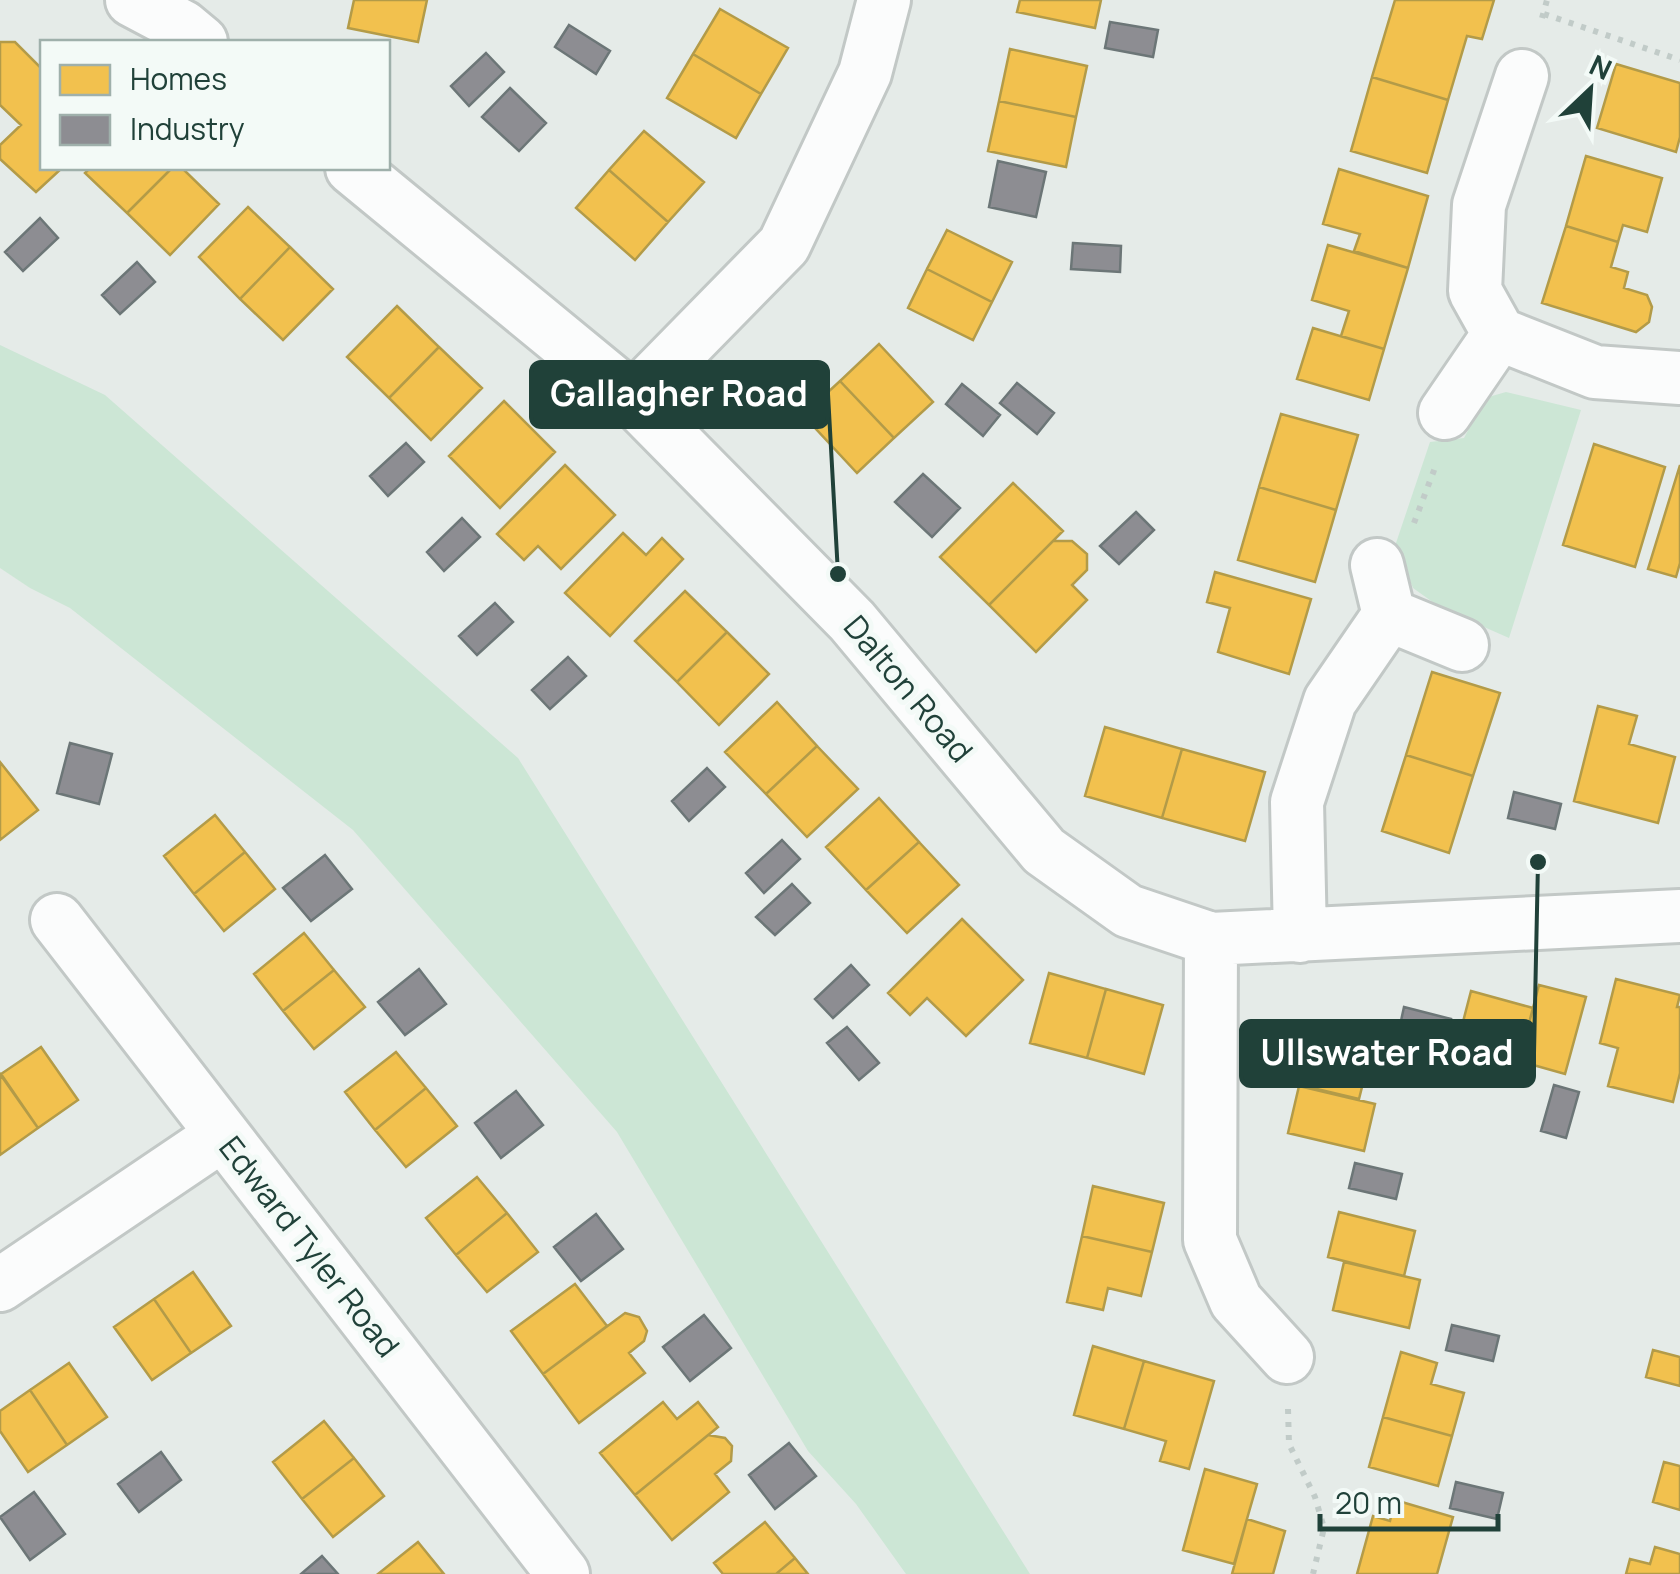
<svg xmlns="http://www.w3.org/2000/svg" width="1680" height="1574" viewBox="0 0 1680 1574" font-family="Manrope,sans-serif">
  <style>
    .green { fill: #cce6d5 }
    .homes { fill: #f2c14e; stroke: #b39b48; stroke-width: 2.5 }
    .industry { fill: #8d8d92; stroke: #6c7677; stroke-width: 2.5 }
    .lines { fill: none; stroke-linecap: round; stroke-linejoin: round }
    .minor-casing { stroke: #c2c8c6; stroke-width: 58 }
    .path { stroke: #c1cbc8; stroke-width: 6; stroke-dasharray: 5 8; stroke-linecap: butt }
    .minor { stroke: #fbfcfc; stroke-width: 52 }
    .labels { text-anchor: middle; stroke-width: 10; stroke-linejoin: round; paint-order: stroke }
    .street-label { font-size: 32px; fill: #204139; stroke: #f3faf7 }
    .leader { fill: none; stroke: #204139; stroke-width: 4 }
    .callout-dot { fill: #204139; stroke: #f3faf7; stroke-width: 4 }
    .callout { fill: #204139; stroke: #204139; stroke-width: 4 }
    .callout-label { font-size: 35px; text-anchor: middle; font-weight: bold; fill: #fff }
  </style>
  <rect width="100%" height="100%" fill="#e5ebe8"/>
  <path class="green" d="M0 345 105 395 518 758 1030 1574H906L856 1504 808 1451 617 1132 353 830 70 608 30 588 0 568Z
    M1506 392 1581 410 1509 638 1441 608 1413 588 1395 546 1430 442 1464 438 1485 398Z"/>
  <path class="homes" d="M354 0H427L418 42 348 28Z
    M1020 0H1101L1095 28 1017 12Z
    M1395 0H1494L1482 39 1467 36 1448 100 1372 77Z
    M720 9 788 48 761 94 693 54Z
    M0 42H15L42 69V168H62L36 192 0 159V145L21 125 0 105Z
    M1010 49 1087 66 1076 117 999 101Z
    M693 54 761 94 736 138 667 98Z
    M1616 64 1680 83V137L1676 152 1597 128Z
    M1372 77 1448 100 1427 173 1351 151Z
    M999 101 1076 117 1066 167 988 151Z
    M644 131 704 182 668 222 609 170Z
    M1586 156 1662 178 1647 232 1623 225 1618 242 1566 226Z
    M90 168H172L127 213 85 173Z
    M172 168H182L219 204 170 255 127 213Z
    M1339 169 1428 196 1408 268 1354 251 1360 234 1323 224Z
    M609 170 668 222 635 260 576 208Z
    M248 207 290 247 240 299 199 257Z
    M1566 226 1618 242 1611 267 1628 272 1624 288 1647 295 1652 307 1649 322 1636 332 1542 303Z
    M947 230 1012 262 992 302 927 269Z
    M1328 245 1408 268 1384 349 1341 336 1349 311 1312 300Z
    M290 247 333 289 283 340 240 299Z
    M927 269 992 302 973 340 908 308Z
    M397 306 439 347 389 398 347 357Z
    M1313 328 1384 349 1369 400 1297 379Z
    M879 344 933 402 894 438 840 381Z
    M439 347 482 388 431 440 389 398Z
    M840 381 894 438 857 473 803 415Z
    M504 401 555 452 500 508 449 456Z
    M1281 414 1358 435 1336 510 1259 487Z
    M1594 444 1665 467 1635 567 1563 545Z
    M565 465 615 515 561 569 538 546 524 560 497 534Z
    M1680 465V563L1676 577 1648 569Z
    M1013 483 1063 531 989 605 940 557Z
    M1259 487 1336 510 1315 582 1238 560Z
    M623 533 646 555 662 538 683 559 610 636 565 593Z
    M1053 541H1072L1087 554V570L1072 585 1087 600 1036 652 989 605Z
    M1215 572 1311 599 1289 674 1218 652 1230 608 1207 602Z
    M685 591 727 632 677 682 635 641Z
    M727 632 769 674 719 725 677 682Z
    M1432 672 1500 693 1473 776 1406 755Z
    M777 702 817 746 766 794 725 752Z
    M1598 706 1637 716 1629 744 1675 757 1658 823 1574 801Z
    M1105 727 1182 749 1162 818 1085 796Z
    M817 746 858 789 807 837 766 794Z
    M1182 749 1265 772 1245 841 1162 818Z
    M1406 755 1473 776 1449 853 1382 831Z
    M0 762 38 810 0 840Z
    M879 798 919 842 866 890 826 847Z
    M215 815 245 852 194 894 164 856Z
    M919 842 959 885 907 933 866 890Z
    M245 852 275 889 224 931 194 894Z
    M962 919 1023 980 966 1036 927 998 910 1015 888 993Z
    M304 933 334 970 283 1011 254 974Z
    M334 970 365 1007 314 1049 283 1011Z
    M1049 973 1106 989 1087 1058 1030 1043Z
    M1616 979 1680 995 1677 1007H1680V1073L1673 1102 1608 1086 1618 1048 1600 1043Z
    M1539 985 1586 997 1565 1074 1519 1061Z
    M1106 989 1163 1005 1144 1074 1087 1058Z
    M1471 991 1533 1008 1519 1061 1457 1045Z
    M1294 1035 1370 1055 1359 1099 1283 1081Z
    M41 1047 78 1100 38 1128 1 1074Z
    M396 1052 426 1088 375 1130 345 1092Z
    M0 1074 38 1128 0 1155Z
    M1299 1086 1375 1104 1364 1151 1288 1133Z
    M426 1088 457 1126 406 1167 375 1130Z
    M477 1177 507 1213 456 1255 426 1218Z
    M1093 1186 1164 1203 1152 1252 1082 1236Z
    M1339 1212 1415 1231 1404 1276 1328 1257Z
    M507 1213 538 1252 487 1292 456 1255Z
    M1082 1236 1152 1252 1141 1296 1108 1288 1103 1310 1067 1302Z
    M1344 1262 1420 1280 1409 1328 1333 1310Z
    M193 1272 231 1326 191 1353 154 1299Z
    M575 1284 607 1326 543 1374 511 1331Z
    M154 1299 191 1353 152 1380 114 1327Z
    M625 1313 639 1317 647 1331 644 1341 629 1353 645 1373 579 1423 543 1374Z
    M1093 1346 1144 1361 1124 1429 1074 1415Z
    M1653 1350 1680 1357V1386L1646 1377Z
    M1401 1352 1437 1363 1431 1384 1464 1393 1452 1436 1383 1417Z
    M1144 1361 1214 1381 1189 1469 1160 1461 1166 1441 1124 1429Z
    M69 1363 107 1417 67 1445 30 1390Z
    M30 1390 67 1445 28 1472 0 1431V1411Z
    M663 1402 677 1419 698 1402 718 1427 635 1495 600 1453Z
    M1383 1417 1452 1436 1438 1486 1369 1467Z
    M324 1421 354 1458 302 1499 273 1462Z
    M708 1435 725 1438 732 1446 731 1461 715 1474 729 1492 672 1540 635 1495Z
    M354 1458 384 1496 333 1537 302 1499Z
    M1664 1462 1680 1466V1510L1653 1502Z
    M1205 1469 1257 1484 1234 1564 1183 1550Z
    M1395 1500 1453 1517 1437 1574H1357L1373 1516 1390 1521Z
    M1247 1519 1285 1531 1273 1574H1232Z
    M765 1522 795 1558 776 1574H723L714 1563Z
    M418 1542 444 1574H378Z
    M1655 1547 1680 1554V1574H1626L1630 1559 1650 1564Z
    M795 1558 808 1574H776Z"/>
  <path class="industry" d="M1110 22 1158 30 1153 57 1105 48Z
    M569 25 610 51 596 74 555 47Z
    M486 53 504 72 469 106 451 86Z
    M510 88 546 123 519 151 482 117Z
    M998 161 1046 172 1036 217 989 207Z
    M40 218 58 238 23 271 5 252Z
    M1073 243 1121 246 1120 272 1071 269Z
    M137 262 155 282 120 314 102 295Z
    M1017 383 1054 413 1037 434 1000 403Z
    M962 384 1000 415 983 436 946 404Z
    M406 443 424 462 388 496 370 476Z
    M923 474 960 508 932 537 895 502Z
    M1136 512 1154 530 1119 564 1100 546Z
    M462 518 480 537 444 571 427 552Z
    M495 603 513 622 477 655 459 636Z
    M568 657 586 676 550 709 532 690Z
    M70 743 112 754 99 804 57 793Z
    M707 768 725 787 689 821 672 801Z
    M1514 792 1561 804 1555 829 1508 818Z
    M782 840 800 859 764 893 746 873Z
    M325 855 352 889 311 921 283 888Z
    M792 884 810 903 775 935 756 917Z
    M851 965 869 985 833 1018 815 999Z
    M419 969 446 1004 405 1035 378 1002Z
    M1404 1007 1451 1019 1446 1041 1399 1030Z
    M847 1027 879 1063 859 1080 827 1043Z
    M1554 1085 1579 1092 1566 1138 1541 1131Z
    M516 1091 543 1125 501 1158 475 1123Z
    M1355 1163 1402 1174 1396 1199 1349 1188Z
    M596 1214 623 1249 581 1281 554 1247Z
    M704 1315 731 1348 690 1381 663 1347Z
    M1452 1325 1499 1336 1493 1361 1446 1350Z
    M789 1443 816 1476 775 1509 749 1475Z
    M161 1452 181 1480 139 1512 118 1484Z
    M1456 1482 1503 1493 1497 1519 1450 1508Z
    M34 1492 65 1534 30 1560 0 1517Z
    M322 1556 338 1574H301Z"/>
  <g class="lines">
    <defs>
      <path id="minor" d="M132 0 183 27 201 42
        M1522 76 1479 205 1475 291 1499 334 1595 372 1680 378
        M352 168 633 399 852 621 1044 851 1128 911 1211 939 1680 916
        M633 399 784 245 865 73 884 0
        M1445 413 1499 334
        M1377 565 1389 615 1462 645
        M57 920 563 1574
        M1300 936 1297 802 1330 701 1389 615
        M1211 939 1210 1240 1236 1301 1287 1357
        M0 1285 222 1135"/>
    </defs>
    <use href="#minor" class="minor-casing"/>
    <path class="path" d="M1544 14 1680 60
      M1542 18 1547 0
      M1414 523 1436 465
      M1288 1409 1289 1444 1315 1497 1324 1528 1313 1574"/>
    <use href="#minor" class="minor"/>
  </g>
  <g class="labels">
    <g class="street-label">
      <text transform="translate(908 689) rotate(50)" y="11">Dalton Road</text>
      <text transform="translate(309 1247) rotate(52)" y="11">Edward Tyler Road</text>
    </g>
  </g>
  <path class="leader" d="M838 574L828 394M1538 862L1534 1053"/>
  <g class="callout-dot">
    <circle cx="838" cy="574" r="10"/>
    <circle cx="1538" cy="862" r="10"/>
  </g>
  <g class="callout">
    <rect x="531" y="362" width="297" height="65" rx="10"/>
    <rect x="1241" y="1021" width="293" height="65" rx="10"/>
  </g>
  <g class="callout-label">
    <text x="679" y="406">Gallagher Road</text>
    <text x="1387" y="1065">Ullswater Road</text>
  </g>
  <rect x="40" y="40" width="350" height="130" fill="#f3faf7" stroke="#9fb0ab" stroke-width="2.5"/>
  <rect x="60" y="65" width="50" height="30" fill="#f2c14e" stroke="#9fb0ab" stroke-width="2.5"/>
  <text x="130" y="90" font-size="30" fill="#204139">Homes</text>
  <rect x="60" y="115" width="50" height="30" fill="#8d8d92" stroke="#9fb0ab" stroke-width="2.5"/>
  <text x="130" y="140" font-size="30" fill="#204139">Industry</text>
  <g transform="translate(1590 90) rotate(25)" stroke="#f3faf7" stroke-width="8" paint-order="stroke">
  <path d="M0-8L18 38L0 25L-18 38Z" fill="#204139"/>
  <text y="-15" font-size="28" font-weight="bold" text-anchor="middle" fill="#204139">N</text>
  </g>
  <path d="M1320 1514v15h178v-15" fill="none" stroke="#204139" stroke-width="5"/>
  <text x="1335" y="1514" font-size="30" fill="#204139" stroke="#f3faf7" stroke-width="8" paint-order="stroke">20 m</text>
</svg>
